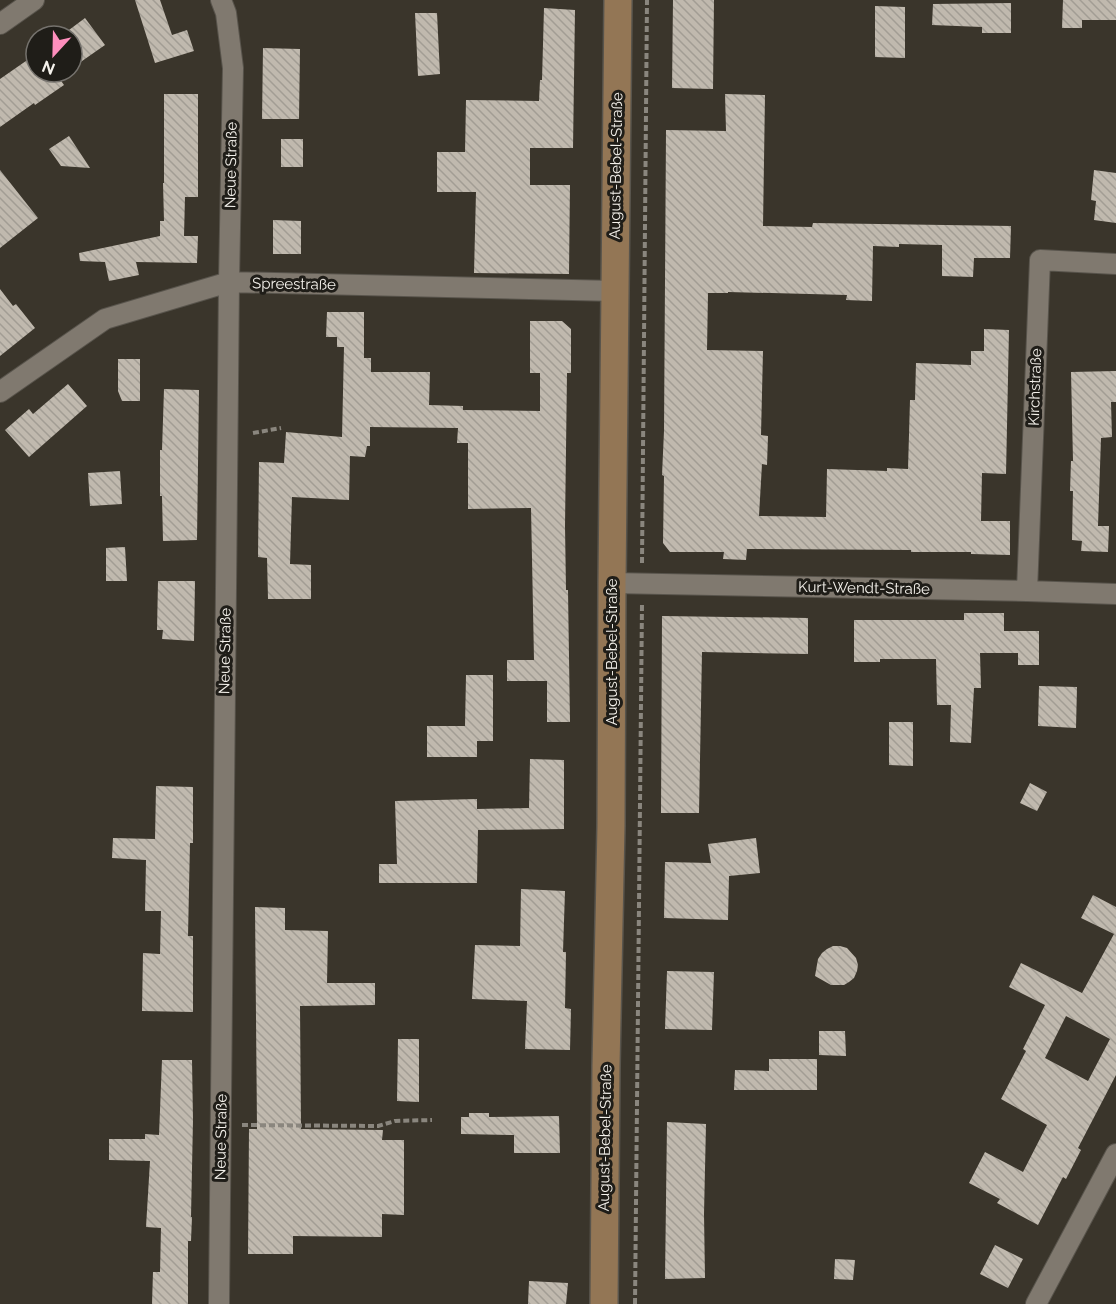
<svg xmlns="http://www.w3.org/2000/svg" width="1116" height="1304" viewBox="0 0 1116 1304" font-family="Raleway,sans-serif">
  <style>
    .building { fill: url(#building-back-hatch); fill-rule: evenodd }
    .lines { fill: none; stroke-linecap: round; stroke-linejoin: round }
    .minor-casing { stroke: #58544c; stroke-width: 22 }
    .secondary-casing { stroke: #58544c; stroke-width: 30 }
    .path { stroke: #8a867e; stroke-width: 4; stroke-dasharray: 6 3; stroke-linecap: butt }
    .minor { stroke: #80796f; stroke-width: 20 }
    .secondary { stroke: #937655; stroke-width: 27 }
    .labels { text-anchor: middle; stroke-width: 6; stroke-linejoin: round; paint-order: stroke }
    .street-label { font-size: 15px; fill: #f5f2ec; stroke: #1f1d18 }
  </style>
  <defs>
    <pattern id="building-back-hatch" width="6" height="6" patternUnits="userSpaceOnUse" patternTransform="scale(1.5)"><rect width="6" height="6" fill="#c0b9ae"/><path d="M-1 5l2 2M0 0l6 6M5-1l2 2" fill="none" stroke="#a29d94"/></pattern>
  </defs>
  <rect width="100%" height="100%" fill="#3a352b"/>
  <path class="building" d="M135 0H160L172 35 187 30 194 51 155 63Z
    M673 0H714L713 89 672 88Z
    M1063 0H1116V20H1082V28H1062Z
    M1011 3V33H982V27L932 25 933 4Z
    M875 6 905 7V58L875 57Z
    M544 8 575 10 573 148H530V185H570L569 274 474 273 476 192H437V152H465L466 100 539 101 540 80H542Z
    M415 13H437L440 74 418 76Z
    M85 18 105 45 72 68V36H61Z
    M263 48 300 49 299 119H262Z
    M36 54V72H67L59 78 64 85 35 105 34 103 0 127V79Z
    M164 94H198V197H185L184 236H198L197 263 136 262 139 275 109 281 105 262 80 261 79 253 160 236V221H164L163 183H164Z
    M725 94 765 95 763 226 812 227 813 223 1011 226 1010 258H974L973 277 942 276V245L899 244V247L873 246 872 301 846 300 847 295 728 292V293H708L707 350 763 351 761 435 768 436 767 465 762 464 759 516 826 517 827 469 887 471V468L908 469 910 400H915L916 363 971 365V351H984V329L1009 330 1006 474 982 473 981 521H1010V555L971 554V552H911V550L747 549 746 560 723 559 724 552H670L663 543 664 476 662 475 664 431 666 130 726 131Z
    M69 136 90 168 61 166 49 149Z
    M281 139H303V167H281Z
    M0 170 38 218 0 248Z
    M1094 170 1116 173V223L1094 220 1096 201 1091 200Z
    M273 220 301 221V254H273Z
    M0 289 13 306 16 304 35 328 0 356Z
    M327 312H364V358H371V372H430L429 405 463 406V410L540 411V373H530V321H562L571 329V373H567L565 526 566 590H568L570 722H547V681H507V660H534L531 508 468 509V443H457L458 428 370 427V446H367L365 457 350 456 349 500 292 497 290 564 311 565V599H268L267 558 258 557 259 462 284 463 286 432 342 437 344 347H337V337H326Z
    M118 359H140V401H122L118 391Z
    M1116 371V402H1111L1112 437 1101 438 1098 526H1109L1108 552 1081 551 1082 541 1072 540 1073 491H1070L1071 461H1073L1071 372Z
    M68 384 87 406 29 457 5 430 29 409 33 414Z
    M164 389 199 390 197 540 163 541 162 496H160V450H162Z
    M120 471 122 504 90 506 88 473Z
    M125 547 127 581H106V548Z
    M158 581H195L194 641 162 639 163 630H157Z
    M964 613H1004V631H1039V665H1018V653H980L981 688H974L971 743 950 742 951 705H937L936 659H880V662H854V620H964Z
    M662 616 808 618V654L702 652 699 813H661Z
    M466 675H493V741H477V757H427V726H465Z
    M1039 686 1077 687 1076 728 1038 726Z
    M889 722H913V766L889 765Z
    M530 759 564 760V829L478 830 477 883H379V864H397L395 801 477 799V809L529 808Z
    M1030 783 1047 792 1037 811 1020 803Z
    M156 786 193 787V843H190L188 936H193V1012L142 1011 143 953 160 954 161 911H145L146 860 112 858 113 838 155 839Z
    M756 838 760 873 729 876 728 920 664 918 665 862 711 863 708 844Z
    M521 889 565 891 563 952H566L565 1008 571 1009 570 1050 525 1049 527 1001 472 999 475 945 520 946Z
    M1093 895 1116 907V1075L1078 1148 1081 1150 1066 1179 1063 1177 1038 1225 997 1203 1000 1199 969 1183 985 1152 1023 1172 1047 1125 1001 1099 1026 1051 1023 1049 1045 1005 1009 987 1021 963 1082 993 1114 934 1081 918ZM1066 1016 1110 1039 1088 1081 1045 1058Z
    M255 907 285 908V930L328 931 327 983H375V1005L300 1006 301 1129 383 1130 382 1140H404V1215L382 1214V1237L293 1236V1254H248L249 1129H257Z
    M833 946H840L847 948 856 958 858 965 857 971 854 978 849 982 844 985H831L815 976 818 959 822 953 827 949Z
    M667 971 714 972 712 1030 665 1029Z
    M819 1031H845L846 1056 819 1055Z
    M398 1039H419V1102L397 1101Z
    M769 1059H817V1090H734L735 1070 769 1071Z
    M162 1060H192L193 1120 191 1217H192L191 1241H188V1304H152L153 1272H160L161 1228 146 1227 150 1161 109 1160V1139H145V1134L159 1135Z
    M469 1113H489V1117L559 1116 560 1153H514V1135L461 1134V1117H469Z
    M667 1122 706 1124 704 1214 705 1278 665 1279Z
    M995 1245 1023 1259 1008 1288 980 1274Z
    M835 1259 855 1260 853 1280 834 1279Z
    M529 1281 568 1283 566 1304H528Z"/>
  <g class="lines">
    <defs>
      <path id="minor" d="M0 24 34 0
        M0 392 105 319 229 282 615 291
        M612 583 1027 591 1116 594
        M1027 591 1040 260 1116 264
        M219 1304 229 282 233 68 226 13 221 0
        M1036 1304 1116 1154"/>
      <path id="secondary" d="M604 1304 606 1066 611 826 612 583 618 0"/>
    </defs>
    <use href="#minor" class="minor-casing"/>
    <use href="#secondary" class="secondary-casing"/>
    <path class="path" d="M253 433 281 428
      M642 563 647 0
      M242 1125 378 1126 395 1121 432 1120
      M635 1304 642 604"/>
    <use href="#minor" class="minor"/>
    <use href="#secondary" class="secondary"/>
  </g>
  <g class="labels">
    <g class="street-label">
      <text transform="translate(231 165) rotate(-89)" y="5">Neue Straße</text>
      <text transform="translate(616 166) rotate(-89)" y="5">August-Bebel-Straße</text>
      <text transform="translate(294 284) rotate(1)" y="5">Spreestraße</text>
      <text transform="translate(1035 387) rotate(-88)" y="5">Kirchstraße</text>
      <text transform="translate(864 588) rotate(1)" y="5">Kurt-Wendt-Straße</text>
      <text transform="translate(225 651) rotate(-89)" y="5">Neue Straße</text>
      <text transform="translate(612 652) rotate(-90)" y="5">August-Bebel-Straße</text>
      <text transform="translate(221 1137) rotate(-89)" y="5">Neue Straße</text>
      <text transform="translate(605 1138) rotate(-89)" y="5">August-Bebel-Straße</text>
    </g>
  </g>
  <g transform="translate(54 54) rotate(202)"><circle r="28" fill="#1f1d18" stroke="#75726d" stroke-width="1.5"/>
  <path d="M0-4.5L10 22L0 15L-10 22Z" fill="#fe8ebd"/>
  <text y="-9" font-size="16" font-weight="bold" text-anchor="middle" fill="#f5f2ec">N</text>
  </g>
</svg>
